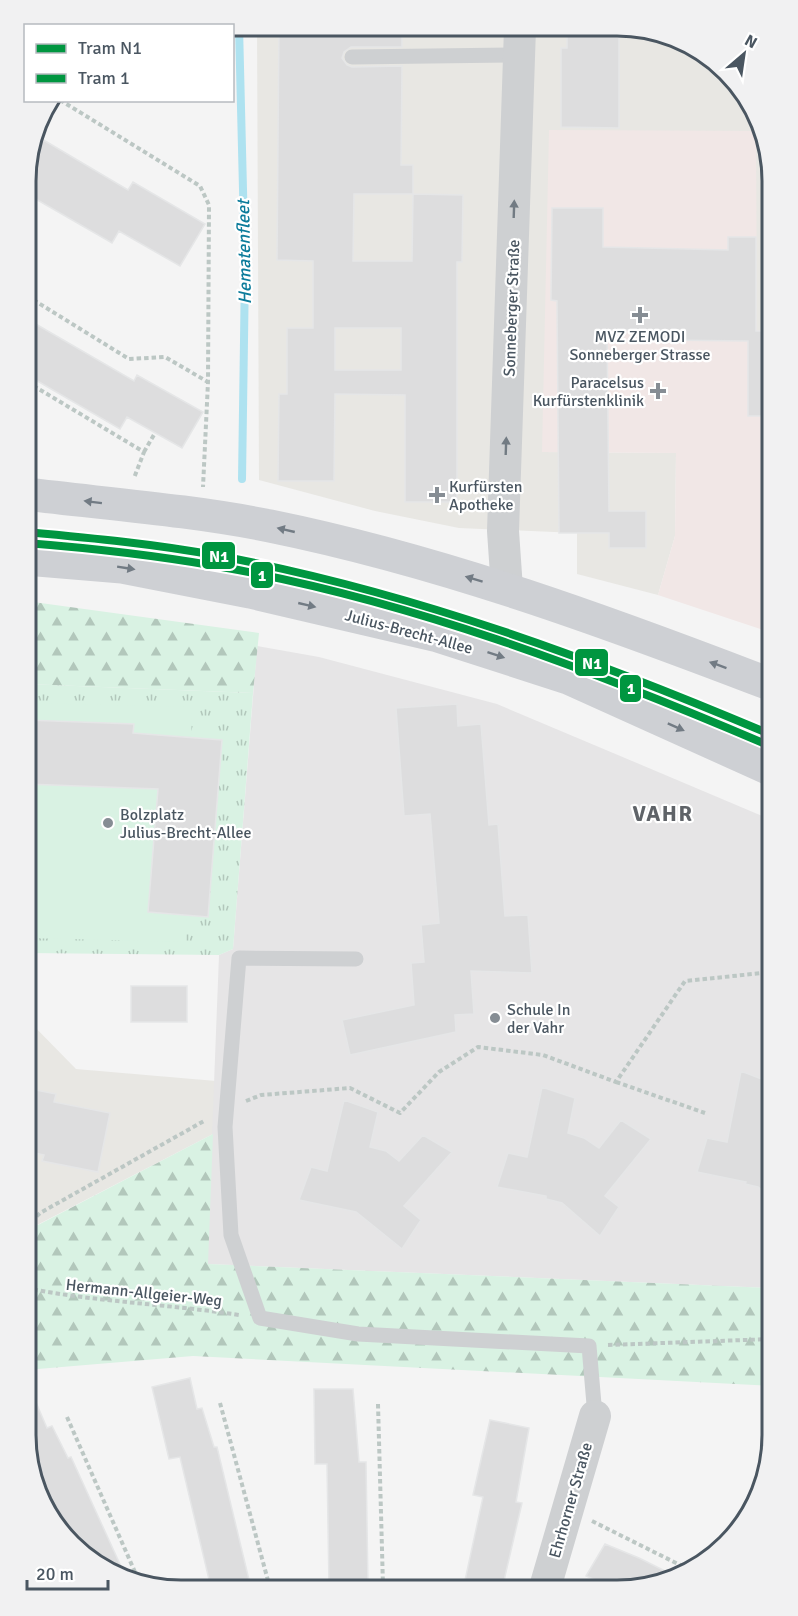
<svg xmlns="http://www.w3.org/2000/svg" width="798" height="1616" viewBox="0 0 798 1616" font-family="Signika,sans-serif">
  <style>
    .commercial { fill: #e8e7e3 }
    .education { fill: #e6e5e6 }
    .medical { fill: #f1e7e6 }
    .grass { fill: url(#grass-tufts) }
    .forest { fill: url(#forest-firs) }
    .park { fill: #d9f2e3 }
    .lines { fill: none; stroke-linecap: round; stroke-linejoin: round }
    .stream { stroke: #aee2f0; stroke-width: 8 }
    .building { fill: #ddddde; stroke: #e5e6e7; stroke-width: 1.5; fill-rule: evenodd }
    .path { stroke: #bcc7c4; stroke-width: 4; stroke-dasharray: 4.5 3; stroke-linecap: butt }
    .lane { stroke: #ced0d2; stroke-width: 15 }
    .street { stroke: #ced0d2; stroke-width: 32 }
    .secondary { stroke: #ced0d4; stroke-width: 33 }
    .tram-1-casing { stroke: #fff; stroke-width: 12 }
    .tram-2-casing { stroke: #fff; stroke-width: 12 }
    .tram-1 { stroke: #009640; stroke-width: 8 }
    .tram-2 { stroke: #009640; stroke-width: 8 }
    .oneway { fill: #727b83 }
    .oneway2 { fill: #727b84 }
    .poi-dot { fill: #868d94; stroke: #fff; stroke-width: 2 }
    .labels { text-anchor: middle; stroke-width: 4.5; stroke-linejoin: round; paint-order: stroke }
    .street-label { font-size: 16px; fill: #4a5661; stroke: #fff }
    .poi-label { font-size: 16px; fill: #4a5661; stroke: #fff; text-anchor: start }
    .water-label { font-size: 18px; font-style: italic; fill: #0c7c9b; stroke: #fff }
    .district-label { font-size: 22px; font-weight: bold; letter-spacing: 1.5px; fill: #5f6368; stroke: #fff }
    .rim { fill: none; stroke: #4a5661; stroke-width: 3 }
    .line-badge { stroke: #fff; stroke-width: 2 }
    .badge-label { font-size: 16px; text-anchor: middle; font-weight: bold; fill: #fff }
  </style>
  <defs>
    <pattern id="grass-tufts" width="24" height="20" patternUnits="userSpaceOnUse" patternTransform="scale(1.5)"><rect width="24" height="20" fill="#d9f2e3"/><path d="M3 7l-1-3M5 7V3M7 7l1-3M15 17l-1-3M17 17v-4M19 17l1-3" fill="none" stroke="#b2c7bb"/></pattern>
    <pattern id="forest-firs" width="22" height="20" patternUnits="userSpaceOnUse" patternTransform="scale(1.5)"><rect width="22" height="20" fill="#d9f2e3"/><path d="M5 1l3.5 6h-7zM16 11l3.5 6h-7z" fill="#b2c7bb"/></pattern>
  </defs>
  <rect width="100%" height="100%" fill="#f4f4f4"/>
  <path class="commercial" d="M257 26 647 28 720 64 764 131 772 181V330H757L755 131 543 452 676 453 675 536 658 595 577 574V533L459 528 375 511 259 480Z
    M26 1018 76 1069 216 1081 213 1134 37 1225 26 1218Z"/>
  <path class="education" d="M257 646 319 657 497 704 772 820V1288L207 1264 219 955 233 949Z"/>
  <path class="medical" d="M549 130 756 131 757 330H772V633L658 595 675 536 676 453 542 452Z"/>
  <path class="grass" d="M26 684 253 693 233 949 219 955 26 953Z"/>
  <path class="forest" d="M26 601 259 633 253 693 26 684Z
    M213 1134 208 1264 772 1288V1386L193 1356 26 1370V1218L38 1225Z"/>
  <path class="park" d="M26 703 192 707 186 942 26 938Z"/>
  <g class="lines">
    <path class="stream" d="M239 26 245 271 242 479"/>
  </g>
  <path class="building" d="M279 26 402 27V47H351L344 52 342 58 347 65 352 67 402 66 401 165H413V194L463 195 462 262H457V502H405V395L335 394 334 481H278L279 394H287V328H313V261L277 260ZM354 194H413L412 261H353ZM335 328H401V370H335Z
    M567 28H619V128L561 127V48H567Z
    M35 135 128 190 133 182 205 224 180 266 119 231 112 243 27 194V161Z
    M552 208H603V247L728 250V237H756V331H772V416H748V341L662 340V330H607L609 511H646V548H609V533H559L557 301 551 300Z
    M27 319 134 381 137 375 203 412 182 448 127 417 120 429 27 375Z
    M457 704 458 726 481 724 489 825 498 824 505 916 528 915 532 973 471 971 474 1014 455 1015 456 1032 350 1055 342 1020 414 1005 411 963 424 962 421 925 439 923 430 814 404 816 396 708Z
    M26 720 134 724 133 733 222 740 208 917 148 912 158 789 26 784Z
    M131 986H187V1022H131Z
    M741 1071 772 1083 769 1111 772 1112V1199L758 1187 745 1184 746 1182 697 1172 707 1138 727 1142Z
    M542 1087 575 1098 568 1133 584 1138 599 1148 621 1120 651 1139 605 1196 619 1207 600 1236 562 1203 546 1199V1196L497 1187 508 1153 527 1157Z
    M26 1088 56 1094 54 1102 110 1113 98 1172 42 1161 44 1155 26 1151Z
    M344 1100 378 1112 370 1147 386 1151 399 1161 423 1135 452 1152 404 1206 421 1220 402 1249 356 1212 299 1200 311 1167 327 1171Z
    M190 1378 197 1409 202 1408 214 1447H217L251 1588H211L180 1457 169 1459 152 1387Z
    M26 1379 47 1428 52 1426 68 1458 71 1457 124 1573 79 1552 60 1525 37 1473 32 1475 26 1435Z
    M314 1389H353L359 1462H366L368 1586 329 1587 327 1464H315Z
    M490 1420 529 1428 516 1502 522 1503 503 1585H464L483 1497 473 1495Z
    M605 1544 639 1558 675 1576 667 1582 602 1583 586 1576Z"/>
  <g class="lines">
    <path class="path" d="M60 100 200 186 209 205 208 382 203 487
      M27 296 129 359 165 357 208 382
      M27 382 144 452 134 478
      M144 452 155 433
      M616 1082 705 1113
      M246 1101 261 1095 350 1088 400 1113 439 1072 478 1047 543 1055 616 1082 685 981 772 972
      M26 1227 40 1213 204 1121
      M26 1288C96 1302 168 1304 239 1315
      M608 1345 772 1339
      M220 1403 270 1588
      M378 1404 383 1586
      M67 1417 138 1579
      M592 1521 686 1568"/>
    <path class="lane" d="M352 57 519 55
      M356 959 239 958 225 1127 231 1235 260 1318 358 1334 589 1346 595 1416"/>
    <path class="street" d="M507 589 503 531 520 28
      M546 1584 595 1416"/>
    <path class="secondary" d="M26 494C108 504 190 510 270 526 442 561 608 622 772 685
      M26 559 122 567 250 592 438 636 568 678 772 770"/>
    <defs>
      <path id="tram-1" d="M26 532C91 538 156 544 220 556 412 592 593 659 772 735"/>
      <path id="tram-2" d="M26 543C90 548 153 555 216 566 407 599 590 669 768 745"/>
    </defs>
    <use href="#tram-1" class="tram-1-casing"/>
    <use href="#tram-2" class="tram-2-casing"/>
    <use href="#tram-1" class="tram-1"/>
    <use href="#tram-2" class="tram-2"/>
  </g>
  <defs><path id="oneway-solid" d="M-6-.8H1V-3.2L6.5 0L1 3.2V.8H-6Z" transform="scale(1.5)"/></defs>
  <g class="oneway">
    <use href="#oneway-solid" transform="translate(514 209) rotate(-88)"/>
    <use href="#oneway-solid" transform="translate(506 446) rotate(-88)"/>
  </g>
  <g class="oneway2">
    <use href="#oneway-solid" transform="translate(93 502) rotate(-173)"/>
    <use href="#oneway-solid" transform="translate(286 530) rotate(-167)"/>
    <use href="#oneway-solid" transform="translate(126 568) rotate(9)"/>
    <use href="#oneway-solid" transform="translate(474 579) rotate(-163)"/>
    <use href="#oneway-solid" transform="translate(307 605) rotate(13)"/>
    <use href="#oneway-solid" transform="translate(496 655) rotate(18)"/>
    <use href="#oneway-solid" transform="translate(718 665) rotate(-160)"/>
    <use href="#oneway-solid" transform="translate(676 727) rotate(24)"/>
  </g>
  <g class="poi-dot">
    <path d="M637 306h6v6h6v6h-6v6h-6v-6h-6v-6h6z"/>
    <path d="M655 382h6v6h6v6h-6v6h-6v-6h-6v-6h6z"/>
    <path d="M434 486h6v6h6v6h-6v6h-6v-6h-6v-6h6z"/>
    <circle cx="108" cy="823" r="6"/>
    <circle cx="495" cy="1018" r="6"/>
  </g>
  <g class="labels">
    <g class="street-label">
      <text transform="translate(511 308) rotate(-88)" y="6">Sonneberger Straße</text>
      <text transform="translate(409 631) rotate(15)" y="6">Julius-Brecht-Allee</text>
      <text transform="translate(144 1292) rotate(6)" y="6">Hermann-Allgeier-Weg</text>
      <text transform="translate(570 1500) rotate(-74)" y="6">Ehrhorner Straße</text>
    </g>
    <g class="poi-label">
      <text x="640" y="342" text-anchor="middle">MVZ ZEMODI<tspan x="640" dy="18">Sonneberger Strasse</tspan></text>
      <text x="644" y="388" text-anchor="end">Paracelsus<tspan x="644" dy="18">Kurfürstenklinik</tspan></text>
      <text x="449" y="492">Kurfürsten<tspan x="449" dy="18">Apotheke</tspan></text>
      <text x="120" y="820">Bolzplatz<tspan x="120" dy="18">Julius-Brecht-Allee</tspan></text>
      <text x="507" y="1015">Schule In<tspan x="507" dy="18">der Vahr</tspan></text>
    </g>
    <g class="water-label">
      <text transform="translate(244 252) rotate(-91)" y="6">Hematenfleet</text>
    </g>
    <g class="district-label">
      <text x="663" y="821">VAHR</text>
    </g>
  </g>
  <path d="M0 0H798V1616H0ZM181 36H617A145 145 0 0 1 762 181V1435A145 145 0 0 1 617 1580H181A145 145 0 0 1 36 1435V181A145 145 0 0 1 181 36Z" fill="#f1f1f2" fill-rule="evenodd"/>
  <path class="rim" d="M181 36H617A145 145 0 0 1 762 181V1435A145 145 0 0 1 617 1580H181A145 145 0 0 1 36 1435V181A145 145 0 0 1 181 36Z"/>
  <g class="line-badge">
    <rect x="201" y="541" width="35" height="29" rx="6" fill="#009640"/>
    <rect x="250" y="561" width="24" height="28" rx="6" fill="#009640"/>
    <rect x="574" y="648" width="35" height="29" rx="6" fill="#009640"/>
    <rect x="619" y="674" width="23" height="29" rx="6" fill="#009640"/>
  </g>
  <g class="badge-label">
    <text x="219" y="562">N1</text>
    <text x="262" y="581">1</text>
    <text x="592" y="669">N1</text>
    <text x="631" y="694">1</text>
  </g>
  <rect x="24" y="24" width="210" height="78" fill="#ffffff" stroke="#b7bbc0" stroke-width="1.5"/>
  <rect x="36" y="44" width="30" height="9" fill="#009640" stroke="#b7bbc0" stroke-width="1.5"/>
  <text x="78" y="54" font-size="18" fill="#4a5661">Tram N1</text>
  <rect x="36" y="74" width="30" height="9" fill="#009640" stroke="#b7bbc0" stroke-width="1.5"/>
  <text x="78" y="84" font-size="18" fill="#4a5661">Tram 1</text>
  <g transform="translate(744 54) rotate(29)" stroke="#ffffff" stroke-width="4.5" paint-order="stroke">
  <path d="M0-4.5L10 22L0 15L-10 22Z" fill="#4a5661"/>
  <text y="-9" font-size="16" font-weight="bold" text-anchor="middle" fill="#4a5661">N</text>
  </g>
  <path d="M27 1580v9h81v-9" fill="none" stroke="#4a5661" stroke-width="3"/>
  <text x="36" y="1580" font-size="18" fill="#4a5661" stroke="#ffffff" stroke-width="4.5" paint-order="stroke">20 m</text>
</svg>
